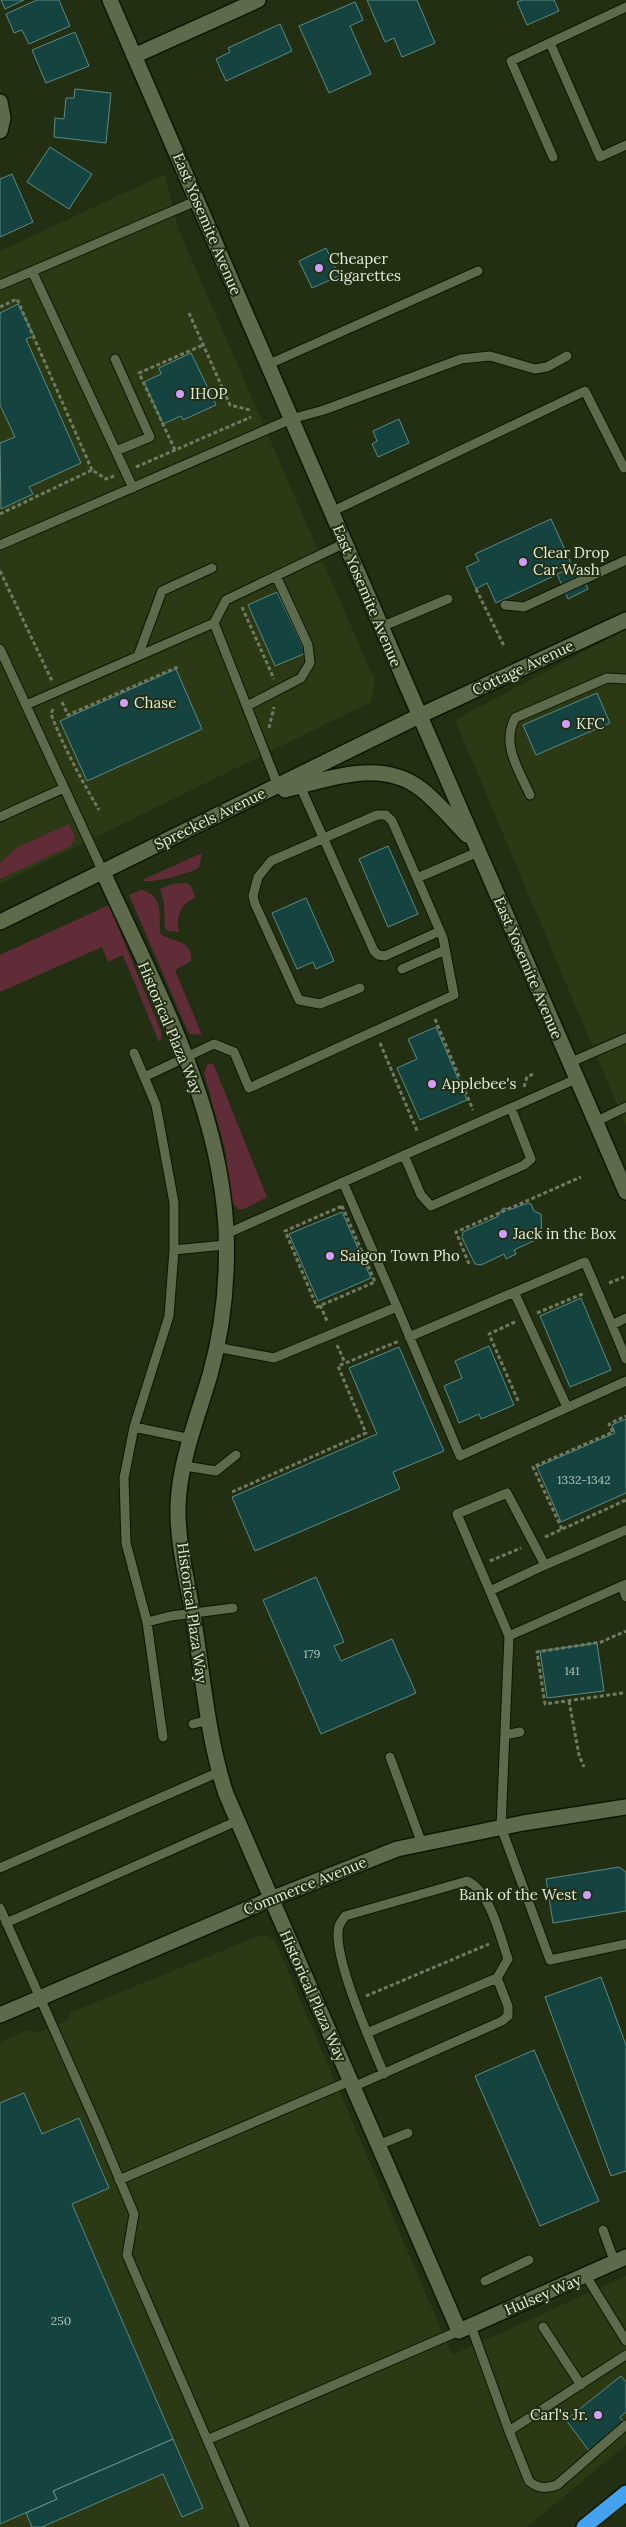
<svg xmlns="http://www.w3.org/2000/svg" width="626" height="2527" viewBox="0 0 626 2527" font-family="Lora,serif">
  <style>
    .built { fill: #2b3914 }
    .grass { fill: #5f2c38 }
    .building { fill: #154440; stroke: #5c8a85 }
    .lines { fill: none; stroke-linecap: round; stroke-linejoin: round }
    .lane-casing { stroke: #0d1700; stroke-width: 11 }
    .street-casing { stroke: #0d1700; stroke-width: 18 }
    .secondary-casing { stroke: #0d1700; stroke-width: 18 }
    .highway-casing { stroke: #0d1700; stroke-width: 18 }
    .path { stroke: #707a62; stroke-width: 3; stroke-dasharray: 4 2.5; stroke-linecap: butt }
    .lane { stroke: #5d6a4b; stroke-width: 9 }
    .street { stroke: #5d6a4b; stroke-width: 15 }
    .secondary { stroke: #5d6a4b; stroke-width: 15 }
    .highway { stroke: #44a1ee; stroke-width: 15 }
    .poi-dot { fill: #d09dff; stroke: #232f12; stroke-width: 2 }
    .labels { text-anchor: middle; stroke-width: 4; stroke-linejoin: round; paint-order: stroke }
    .number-label { font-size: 12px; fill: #b0c1b3 }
    .street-label { font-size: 15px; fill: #e3ebd9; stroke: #232f12 }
    .poi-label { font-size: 15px; fill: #e3ebd9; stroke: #232f12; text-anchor: start }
  </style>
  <rect width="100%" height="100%" fill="#232f12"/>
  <path class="built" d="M165 174 178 228 375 681 371 702 0 884V251Z
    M626 629V1126L455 720Z
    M264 1934 275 1941 452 2355 626 2276V2445L527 2527H0V2042L28 2030 40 2032 68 2020 71 2012Z"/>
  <path class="grass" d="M69 824 75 837 71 846 0 879V863L18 847Z
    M202 853 199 868C190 873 150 885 142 880Z
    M186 883 191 886 195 897C181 905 175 916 179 932L168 931 165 928 164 903 160 889 172 884Z
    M141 890C164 895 159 913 160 933 168 942 193 938 191 961L175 970 202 1035 189 1034 129 895Z
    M109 905 161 1031 162 1038 159 1042 123 955 108 962 102 947 0 992V955Z
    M213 1063 267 1197 244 1209H238L232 1203 225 1149 204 1073 207 1065Z"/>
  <path class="building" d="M1 0H24L5 9Z
    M37 0H59L70 26 29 44 22 30 14 33 6 14Z
    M367 0H417L435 43 402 57 394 38 385 42Z
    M522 0H554L559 11 527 25 517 2Z
    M355 2 363 20 350 26 371 74 329 93 299 26Z
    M280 24 292 51 226 81 216 59 230 52 228 48Z
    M75 32 89 66 46 83 32 50Z
    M75 89 111 93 106 143 54 137 55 118 64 119 66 98H74Z
    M50 147 92 174 69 209 27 182Z
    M12 174 33 222 0 237V179Z
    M326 248 339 276 312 288 299 261Z
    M18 304 34 336 26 339 81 463 29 487 33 494 1 509 0 443 15 437 0 405V313Z
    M191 353 216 405 183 420 181 416 163 424 144 382 161 374 159 368Z
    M399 419 409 443 378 457 372 444 377 441 373 431Z
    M551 519 571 563 554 571 556 575 496 603 487 583 476 589 466 567 479 561 475 554Z
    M577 565 588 589 568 599 557 574Z
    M277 592 306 653 275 666 248 605Z
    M176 669 202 729 87 781 60 721Z
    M597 693 610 723 536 755 523 725Z
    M388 846 418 914 388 927 359 859Z
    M306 898 334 961 316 969 313 962 297 969 272 913Z
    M436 1027 467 1100 420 1120 397 1068 417 1059 408 1039Z
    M528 1203 531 1204 534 1211 541 1214 542 1237 514 1250 516 1254 506 1259 504 1254 481 1265 475 1264 462 1238 463 1232 497 1217 503 1208 512 1209Z
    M342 1212 371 1278 318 1301 289 1234Z
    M581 1298 611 1370 570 1387 540 1316Z
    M489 1346 514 1405 481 1419 479 1414 459 1423 444 1386 462 1378 455 1361Z
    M399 1347 444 1451 393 1472 400 1489 255 1551 232 1497 377 1434 349 1368Z
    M626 1419V1493L561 1522 537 1467 615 1433 612 1425Z
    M316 1577 344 1642 334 1646 341 1661 392 1639 416 1693 321 1734 263 1600Z
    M597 1643 604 1691 547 1698 540 1651Z
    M619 1867 626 1872V1911L553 1923 546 1879Z
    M601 1977 626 2045V2171L611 2176 545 1997Z
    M534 2050 599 2201 540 2226 475 2076Z
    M24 2093 42 2134 79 2118 109 2188 72 2204 173 2439 53 2491 57 2499 0 2524V2103Z
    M621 2376 626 2382V2412L620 2417 625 2424 590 2452 566 2420Z
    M173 2439 203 2508 182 2517 163 2474 42 2527H32L26 2513 57 2499 53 2491Z"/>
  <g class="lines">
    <defs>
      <path id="lane" d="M550 43 600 157 626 145
        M553 157 511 61 626 7
        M32 271 133 488
        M0 285 196 201
        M115 359 150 437 116 451
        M267 365 478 271
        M331 512 585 391 624 468
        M0 545 291 419 324 410 461 359 490 356 535 369 547 367 567 356
        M505 605 524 607 626 560
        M214 623 278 786
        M381 627 448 599
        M0 649 103 872
        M138 656 162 591 212 568
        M26 705 214 623 226 600 345 543
        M247 706 301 678 310 663 308 645 276 576
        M300 786 374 951 378 955 385 956 440 931
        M530 795C519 770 501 745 515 718L607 678 626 679
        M0 817 64 788
        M402 969 445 950
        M360 988 320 1004 299 1000 255 904 253 896 258 877 271 861 377 815H386L392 821 417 878
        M134 1053 156 1105 174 1203V1250L169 1316 134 1427 191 1439
        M569 1063 626 1038
        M144 1077 214 1044 234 1052 249 1088 454 995 443 938 417 878 478 852
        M595 1122 626 1107
        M404 1155 421 1195 431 1206 524 1165 531 1159 511 1108
        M226 1234 576 1079
        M174 1250 225 1245
        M514 1292 567 1407
        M397 1307 460 1456 626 1381
        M626 1318 612 1325 626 1359
        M409 1337 585 1262 612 1325
        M216 1347 274 1358 397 1307 343 1182
        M134 1427 124 1478 126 1543 147 1622 171 1616 233 1608
        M185 1466 216 1471 236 1455
        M626 1584 509 1636 501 1827 550 1960 626 1944
        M622 1586 626 1597
        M490 1591 545 1565
        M147 1622 163 1737
        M509 1636 457 1514 507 1493 545 1565 626 1530
        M193 1724 209 1720
        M505 1735 520 1732
        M390 1757 422 1844
        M0 1868 219 1772
        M0 1908 98 2128 134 2214 127 2255 245 2527
        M6 1923 237 1821
        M367 2033 497 1978 508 1959C500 1936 490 1891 467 1881L345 1916C343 1919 340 1923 339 1926 331 1954 372 2045 384 2074
        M353 2087 502 2021 508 2016V2006L497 1978
        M378 2145 408 2133
        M119 2180 350 2081
        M603 2230 615 2263
        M586 2276 626 2341
        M485 2281 529 2260
        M471 2326 509 2431 626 2355
        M543 2327 581 2385
        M509 2431 529 2481C538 2489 547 2489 557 2485L626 2425
        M207 2440 459 2331"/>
      <path id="street" d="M134 56 258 0
        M0 102 3 118 0 131
        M103 872C154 985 219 1101 226 1228 228 1276 223 1329 210 1375 198 1416 179 1463 178 1506 177 1542 187 1579 193 1615 203 1675 207 1736 226 1794L459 2331 626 2257"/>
      <path id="secondary" d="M110 0 626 1192
        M285 790C328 779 381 758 421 789 438 802 452 820 467 835
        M0 922 419 716 626 620
        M0 2015 271 1899 397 1849 523 1823 626 1807"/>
      <path id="highway" d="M584 2527 626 2493"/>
    </defs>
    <use href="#lane" class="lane-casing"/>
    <use href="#street" class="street-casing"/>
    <use href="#secondary" class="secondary-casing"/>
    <use href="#highway" class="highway-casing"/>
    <path class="path" d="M0 307 17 299 92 470
      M189 313 230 405 250 410
      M175 450 139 373 203 345
      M136 467 251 417
      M0 514 92 470 106 479 114 476
      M0 571 52 681
      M476 589 504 646
      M242 607 274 679
      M62 702 68 715 180 666
      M53 709 51 714C64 748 81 779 99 810
      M269 728 274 707
      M435 1019 473 1110
      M380 1043 418 1133
      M524 1087 527 1077 535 1073
      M342 1206 375 1282 317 1307 285 1231Z
      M469 1264 456 1232 581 1177
      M609 1283 624 1277
      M320 1305 328 1323
      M537 1313 585 1293
      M515 1322 489 1334 519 1403
      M337 1345 345 1363
      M232 1492 366 1433 338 1366 399 1341
      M562 1529 533 1467 613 1432 609 1424 626 1416
      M545 1537 626 1500
      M490 1561 521 1548
      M623 1693 545 1704 537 1652 601 1642 626 1631
      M569 1701 579 1755 584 1767
      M366 1996 489 1944"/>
    <use href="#lane" class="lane"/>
    <use href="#street" class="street"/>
    <use href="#secondary" class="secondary"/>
    <use href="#highway" class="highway"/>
  </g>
  <g class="poi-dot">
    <circle cx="319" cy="268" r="5"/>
    <circle cx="180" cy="394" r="5"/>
    <circle cx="523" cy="562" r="5"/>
    <circle cx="124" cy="703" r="5"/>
    <circle cx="566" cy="724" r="5"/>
    <circle cx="432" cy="1084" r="5"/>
    <circle cx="503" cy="1234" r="5"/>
    <circle cx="330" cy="1256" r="5"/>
    <circle cx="587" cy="1895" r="5"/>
    <circle cx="598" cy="2415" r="5"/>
  </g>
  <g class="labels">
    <g class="number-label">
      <text x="584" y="1484">1332-1342</text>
      <text x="312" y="1658">179</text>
      <text x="572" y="1675">141</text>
      <text x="61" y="2325">250</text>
    </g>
    <g class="street-label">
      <text transform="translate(207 224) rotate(67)" y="5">East Yosemite Avenue</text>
      <text transform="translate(367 596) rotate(67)" y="5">East Yosemite Avenue</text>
      <text transform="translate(523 668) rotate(-25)" y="5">Cottage Avenue</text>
      <text transform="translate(210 819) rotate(-26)" y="5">Spreckels Avenue</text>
      <text transform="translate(528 968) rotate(67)" y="5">East Yosemite Avenue</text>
      <text transform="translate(170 1028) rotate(67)" y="5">Historical Plaza Way</text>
      <text transform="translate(192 1613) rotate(82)" y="5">Historical Plaza Way</text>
      <text transform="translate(305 1886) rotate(-22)" y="5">Commerce Avenue</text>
      <text transform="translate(313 1996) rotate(66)" y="5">Historical Plaza Way</text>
      <text transform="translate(543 2295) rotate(-23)" y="5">Hulsey Way</text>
    </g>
    <g class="poi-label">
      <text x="329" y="264">Cheaper<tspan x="329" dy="17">Cigarettes</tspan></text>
      <text x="190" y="399">IHOP</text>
      <text x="533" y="558">Clear Drop<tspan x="533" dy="17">Car Wash</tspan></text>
      <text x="134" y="708">Chase</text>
      <text x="576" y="729">KFC</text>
      <text x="442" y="1089">Applebee's</text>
      <text x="513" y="1239">Jack in the Box</text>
      <text x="340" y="1261">Saigon Town Pho</text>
      <text x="577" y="1900" text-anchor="end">Bank of the West</text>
      <text x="588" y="2420" text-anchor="end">Carl's Jr.</text>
    </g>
  </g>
</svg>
